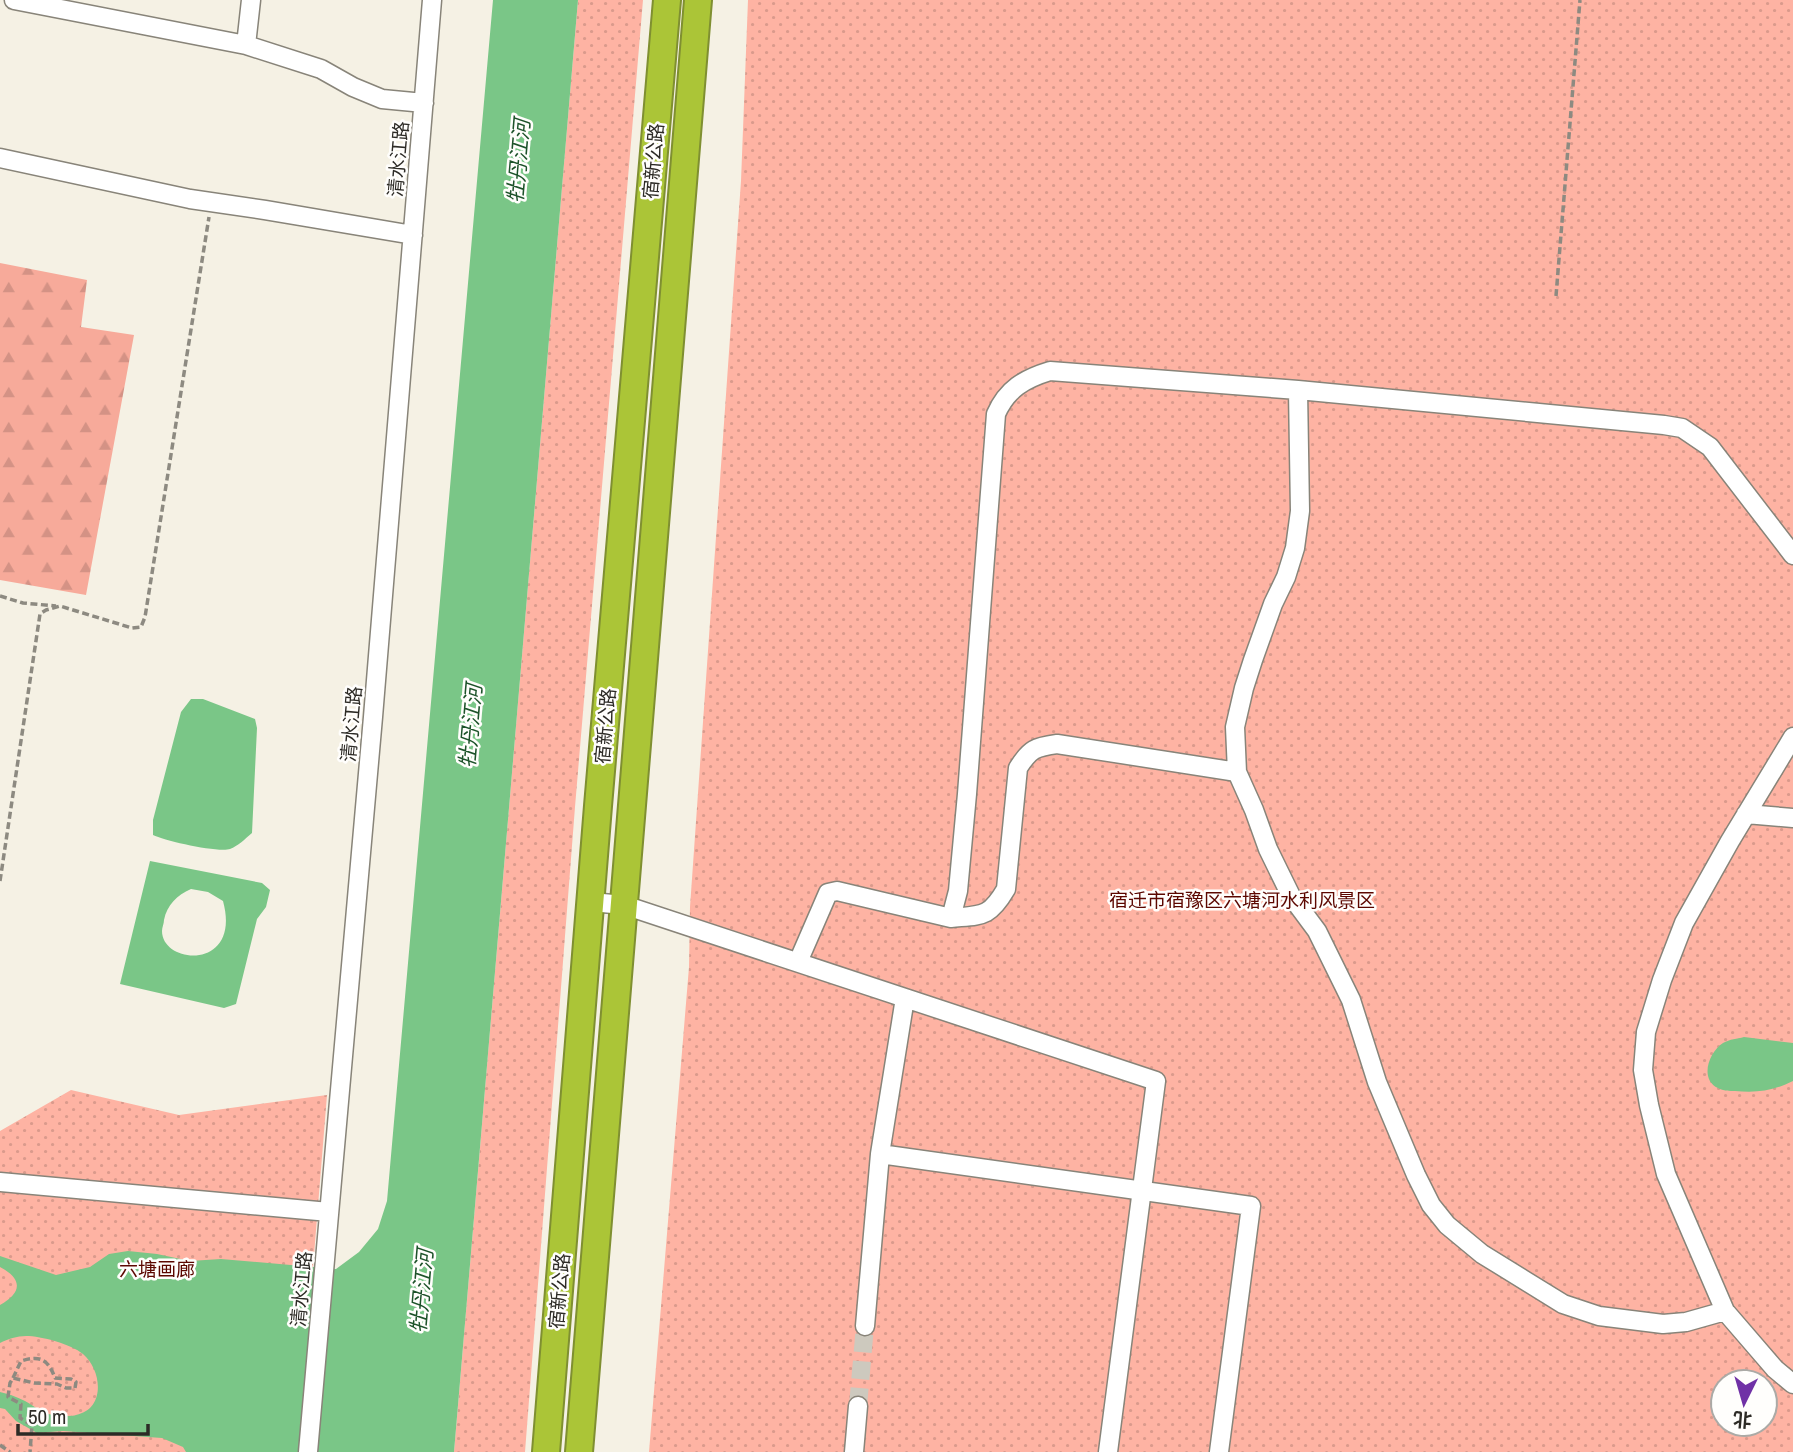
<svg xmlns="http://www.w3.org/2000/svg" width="1793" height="1452" viewBox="0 0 1793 1452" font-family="'Archivo Narrow','Noto Sans SC',sans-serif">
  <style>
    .green { fill: url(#green-dots); fill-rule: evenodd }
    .forest { fill: url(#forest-firs) }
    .water { fill: #7ac687; fill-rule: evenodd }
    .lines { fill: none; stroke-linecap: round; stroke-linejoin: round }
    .minor-tunnel { stroke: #cdc9be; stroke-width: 18; stroke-dasharray: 18 9; stroke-linecap: butt }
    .minor-casing { stroke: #888479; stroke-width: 21 }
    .highway-casing { stroke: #7f8f31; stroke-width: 30 }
    .path { stroke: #8d8a81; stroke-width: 3.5; stroke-dasharray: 7 3.5; stroke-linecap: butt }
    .minor { stroke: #fff; stroke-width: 18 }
    .highway { stroke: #abc537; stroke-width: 26 }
    .labels { text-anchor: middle; stroke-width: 5; stroke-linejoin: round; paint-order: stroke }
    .street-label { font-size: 19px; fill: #2d2b26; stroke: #fffefc }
    .park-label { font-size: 19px; fill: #5c0700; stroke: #fffefc }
    .water-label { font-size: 21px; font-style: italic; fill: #1d532a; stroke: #fffefc }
  </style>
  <defs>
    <pattern id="green-dots" width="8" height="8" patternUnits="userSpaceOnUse" patternTransform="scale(1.75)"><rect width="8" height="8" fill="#feb3a3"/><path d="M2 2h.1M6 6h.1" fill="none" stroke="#da9a8c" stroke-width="1.8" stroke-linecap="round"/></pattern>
    <pattern id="forest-firs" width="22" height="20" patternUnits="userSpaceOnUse" patternTransform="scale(1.75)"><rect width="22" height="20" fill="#f7aa9a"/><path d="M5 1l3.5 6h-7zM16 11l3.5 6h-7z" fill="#d49285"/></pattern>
  </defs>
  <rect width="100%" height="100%" fill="#f5f1e4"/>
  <path class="green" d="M578 0H643L575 807 525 1452H454Z
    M748 0H1793V1452H649L689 967 690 907 741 181ZM1723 1382H1765V1424H1723Z
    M71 1090 179 1115 327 1095 298 1452H0V1131Z"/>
  <path class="forest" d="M0 263 87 280 81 327 134 335 86 595 0 580Z"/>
  <path class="water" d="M493 0H578L454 1452H186L183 1447 162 1438 63 1431 37 1433 16 1421 5 1409 0 1408V1392C9 1394 17 1397 25 1401 36 1407 42 1414 54 1415 61 1415 70 1417 76 1415 106 1409 102 1370 83 1354 71 1344 41 1336 26 1336 17 1336 8 1339 0 1343V1305C22 1293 23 1279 0 1267V1256L56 1275 90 1267 109 1254 128 1251 157 1254 190 1261 221 1259 336 1269 359 1252 378 1229 387 1201Z
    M191 699H203L255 719 257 728 252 833C245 839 238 846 230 849 219 853 165 841 153 835V820L181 712Z
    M150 861 262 883 270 890 266 907 257 919 236 1004 224 1008 120 984ZM191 889 208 892 223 901C242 971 162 965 162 931 162 927 164 924 164 920 167 905 177 895 191 889Z
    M1744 1037 1793 1043V1081C1773 1091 1757 1093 1735 1091 1730 1091 1723 1091 1718 1088 1699 1079 1709 1052 1723 1043 1730 1039 1737 1039 1744 1037Z"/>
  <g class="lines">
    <path class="minor-tunnel" d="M858 1406 865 1326"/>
    <defs>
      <path id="minor" d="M14 0 246 45 321 69 353 87 382 99 424 103
        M246 45 251 0
        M0 158 190 199 265 210 413 235
        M1298 390 1300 511 1295 548 1286 577 1273 604 1253 660 1244 688 1235 727 1237 772 1254 810 1268 849 1291 896 1317 931 1351 1000 1377 1082 1416 1175 1431 1205 1447 1225 1482 1254 1563 1304 1599 1316 1663 1324 1686 1322 1725 1311
        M1793 737 1730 841 1684 923 1662 980 1646 1032 1643 1070 1649 1105 1666 1174 1725 1311 1775 1369 1793 1384
        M1746 814 1793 818
        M591 902 624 905 1156 1081 1108 1452
        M951 918C982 915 989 918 1006 889L1018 768C1030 749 1035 747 1057 744L1237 772
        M798 962 828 893 837 891 951 918 958 891 967 794 996 414C1007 389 1024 379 1050 371L1298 390 1664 425 1682 428 1710 447 1793 555
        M905 998 880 1154 1251 1206 1219 1452
        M0 1182 329 1212
        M865 1326 880 1154
        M308 1452 373 717 432 0
        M854 1452 858 1406"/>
      <path id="highway" d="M546 1452 598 806 667 0
        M579 1452 698 0"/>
    </defs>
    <use href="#minor" class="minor-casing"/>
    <use href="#highway" class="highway-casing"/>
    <path class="path" d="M1556 296 1580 0
      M0 596 23 603 56 606
      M0 881 40 614 46 610 60 606 132 628 141 627 145 617 209 217
      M13 1378 21 1361C40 1355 48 1359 55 1378L71 1379 76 1382 75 1388H66L57 1384 34 1383 13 1378 10 1383 8 1397 21 1404 20 1418 32 1425 30 1452
      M0 1445 10 1452"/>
    <use href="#minor" class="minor"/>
    <use href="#highway" class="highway"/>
  </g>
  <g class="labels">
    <g class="street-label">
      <text transform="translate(398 159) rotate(-85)" y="7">清水江路</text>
      <text transform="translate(653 161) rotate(-85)" y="7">宿新公路</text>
      <text transform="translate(351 724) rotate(-85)" y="7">清水江路</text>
      <text transform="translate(605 726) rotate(-85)" y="7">宿新公路</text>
      <text transform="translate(301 1289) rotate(-85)" y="7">清水江路</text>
      <text transform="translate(559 1291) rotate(-85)" y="7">宿新公路</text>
    </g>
    <g class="park-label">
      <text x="1242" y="907">宿迁市宿豫区六塘河水利风景区</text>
      <text x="157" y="1276">六塘画廊</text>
    </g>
    <g class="water-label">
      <text transform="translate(519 161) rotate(-85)" y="7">牡丹江河</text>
      <text transform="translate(471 726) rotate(-85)" y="7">牡丹江河</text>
      <text transform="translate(422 1291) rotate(-85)" y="7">牡丹江河</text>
    </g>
  </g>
  <g transform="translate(1744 1403) rotate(185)"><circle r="33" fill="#fffefc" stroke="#abaaa6" stroke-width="2"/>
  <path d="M0-5L12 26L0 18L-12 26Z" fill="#7031a6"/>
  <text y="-10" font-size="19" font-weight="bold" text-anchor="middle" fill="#2d2b26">北</text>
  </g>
  <path d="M18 1424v10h130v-10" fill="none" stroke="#2d2b26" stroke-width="3.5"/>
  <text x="28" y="1424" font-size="21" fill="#2d2b26" stroke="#fffefc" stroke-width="5" paint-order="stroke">50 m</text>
</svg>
